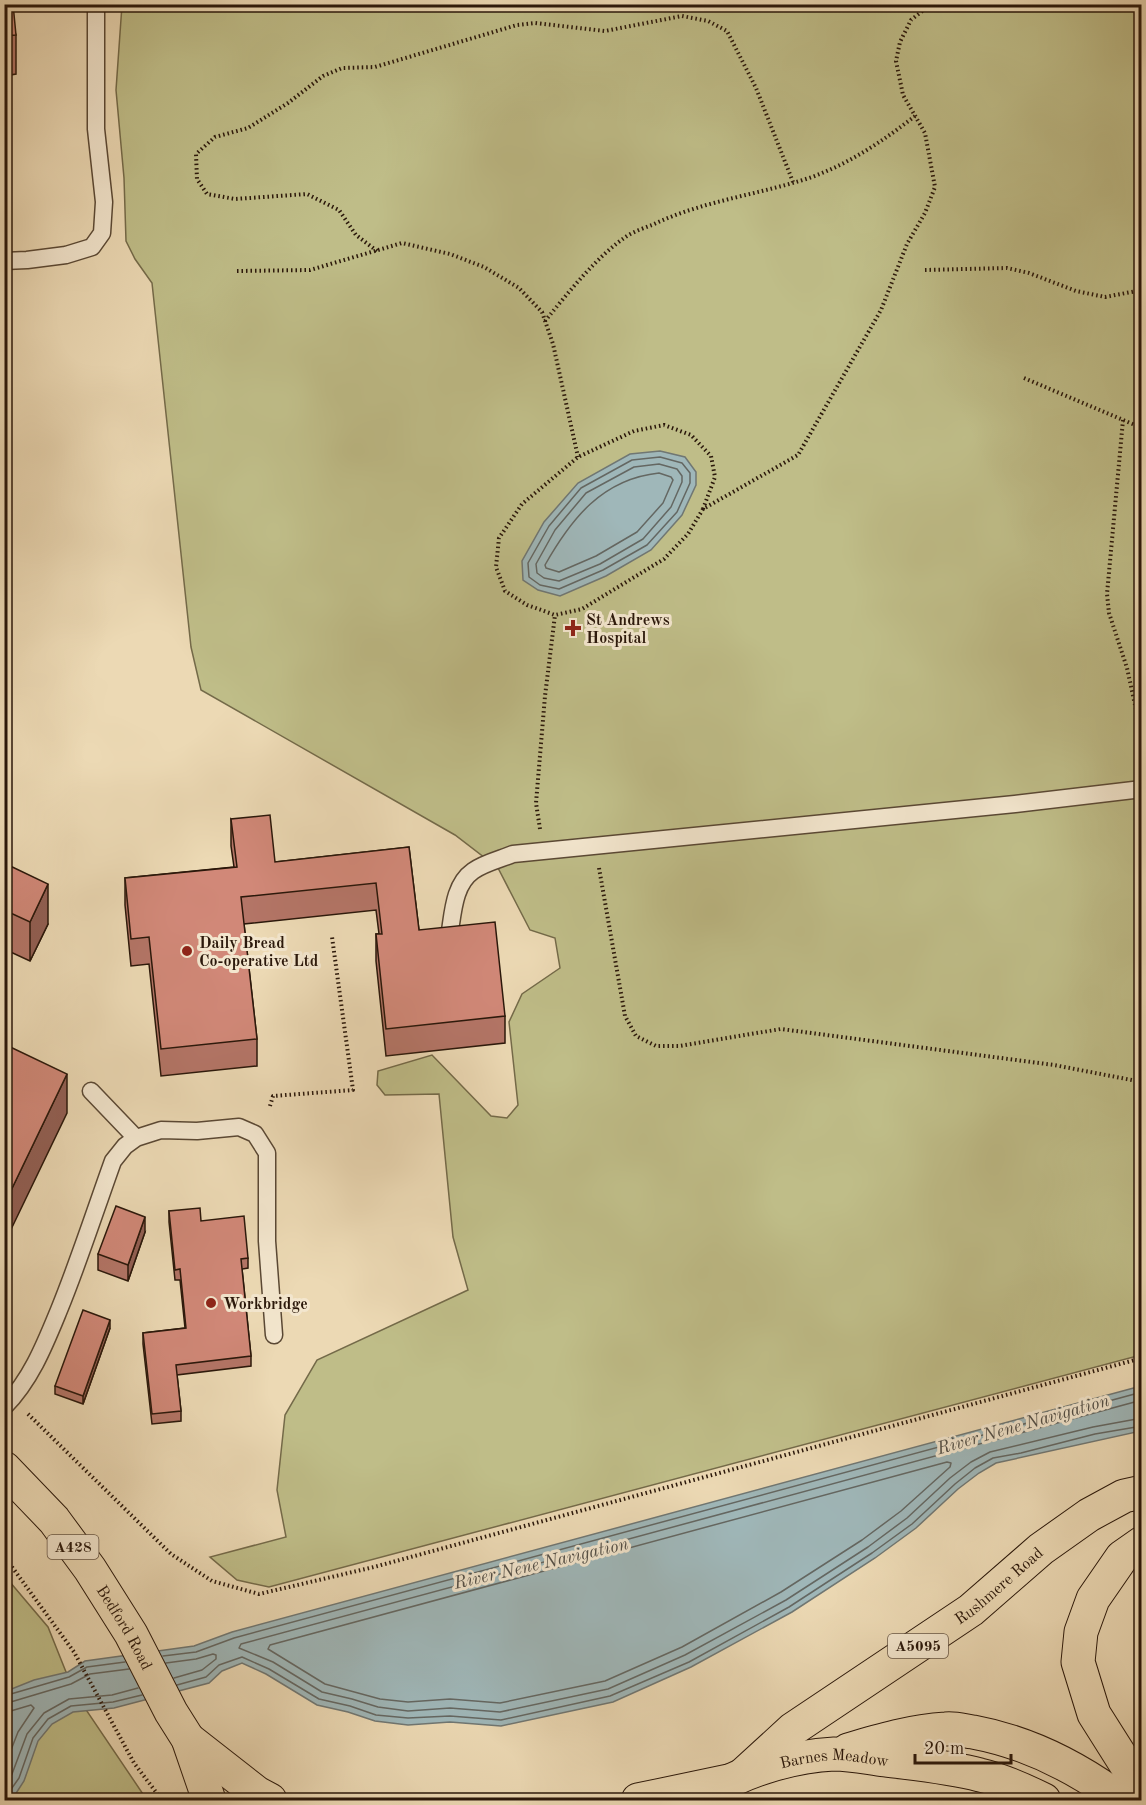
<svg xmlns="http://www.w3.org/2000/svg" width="1146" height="1805" viewBox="0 0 1146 1805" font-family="'Old Standard TT',serif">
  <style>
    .green { fill: #bfbd88; stroke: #746a49; stroke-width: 1.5 }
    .water { fill: #9fb7b9; stroke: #707773; stroke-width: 1.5 }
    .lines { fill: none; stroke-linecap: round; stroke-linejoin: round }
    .shore { stroke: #646762; stroke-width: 1.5 }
    .lane-casing { stroke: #5a4834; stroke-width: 19 }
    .primary-casing { stroke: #2a170a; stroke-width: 35 }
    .highway-casing { stroke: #2a170a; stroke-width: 35 }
    .path { stroke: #2a170a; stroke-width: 4; stroke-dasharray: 1.5 3; stroke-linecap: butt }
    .lane { stroke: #f3e6ce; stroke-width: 16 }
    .primary { stroke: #ecd9b4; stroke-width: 33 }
    .highway { stroke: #ecd9b4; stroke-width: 33 }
    .wall { fill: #b47567; stroke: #2a170a; stroke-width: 1.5 }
    .shaded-wall { fill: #925f54; stroke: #2a170a; stroke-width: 1.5 }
    .building { fill: #d18878; stroke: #2a170a; stroke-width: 1.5 }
    .poi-dot { fill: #8f2418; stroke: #f3e6ce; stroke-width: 2 }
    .labels { text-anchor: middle; stroke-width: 6; stroke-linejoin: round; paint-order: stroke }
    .shield { fill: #f3e6ce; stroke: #665545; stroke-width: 1.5 }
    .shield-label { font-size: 15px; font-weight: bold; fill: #2a170a }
    .poi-label { font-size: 16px; font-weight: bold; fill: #2a170a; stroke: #f3e6ce; text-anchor: start }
    .street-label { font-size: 16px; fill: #2a170a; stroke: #f3e6ce }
    .water-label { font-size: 18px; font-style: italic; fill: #534f47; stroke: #f3e6ce }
  </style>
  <rect width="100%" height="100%" fill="#ecd9b4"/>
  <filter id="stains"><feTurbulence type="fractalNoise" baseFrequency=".00333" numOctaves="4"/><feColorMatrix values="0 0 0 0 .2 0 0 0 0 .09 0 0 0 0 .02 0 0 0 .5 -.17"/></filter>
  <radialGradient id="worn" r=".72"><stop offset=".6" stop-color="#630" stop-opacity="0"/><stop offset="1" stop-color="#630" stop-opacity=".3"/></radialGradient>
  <path class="green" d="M122 5H1141V1355L269 1587 237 1580 210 1557 286 1537 277 1490 285 1415 317 1360 468 1290 453 1237 439 1094 385 1095 377 1085 378 1071 432 1055 491 1116 507 1118 518 1105 509 1022 522 994 560 968 555 938 530 930 498 868 455 835 201 690 191 647 152 283 135 259 126 241 124 178 116 90Z
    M4 1575 48 1627 74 1692 147 1800H5Z"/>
  <path class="water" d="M660 451 685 457 696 472V485L682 515 651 550 606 576 560 596 538 590 523 580 522 561 544 522 578 483 630 454Z
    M1141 1386V1431L996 1463 979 1473 958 1489 916 1528 875 1558 792 1612 691 1667 613 1702 501 1726 450 1722 408 1725 375 1721 348 1712 317 1705 266 1674 242 1663 222 1671 209 1683 114 1708 73 1712 52 1724 38 1741 24 1781 13 1798 5 1800 4 1692 34 1680 68 1672 85 1661 194 1646 232 1632Z"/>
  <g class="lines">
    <path class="shore" d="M660 457 682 463 690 473V483L677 512 647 545 603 570 559 589 540 585 529 577 528 563 549 526 581 488 632 460Z
      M659 464 677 469 682 476V482L671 507 643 539 600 564 559 581 544 578 537 573 536 564 555 530 586 493 634 467Z
      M659 473 671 477 673 480 663 503 637 532 596 556 559 572 546 568 545 565C571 519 602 479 659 473Z
      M1142 1400 241 1644 239 1648 273 1662 322 1692 352 1699 378 1707 408 1711 450 1708 500 1712 608 1689 685 1655 786 1600 868 1547 907 1518 950 1478 971 1462 990 1452 1093 1427 1142 1418
      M947 1462 951 1463 950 1467 901 1511 862 1540 781 1592 682 1647 605 1681 500 1703 450 1699 408 1702 380 1699 325 1684 268 1649 270 1645Z
      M163 1656 196 1652 234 1638 1142 1392
      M166 1663 196 1659 213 1654 216 1655V1659L202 1670 174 1678
      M177 1685 206 1677 219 1665 242 1657 269 1669 319 1699 350 1706 376 1715 408 1718 450 1716 501 1720 610 1696 689 1662 789 1607 872 1553 912 1524 955 1484 975 1468 993 1458 1021 1453 1095 1434 1142 1426
      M4 1696 69 1677 87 1667 125 1662
      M4 1704 71 1684 90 1674 129 1669
      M4 1713 31 1705 34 1708 18 1732 4 1768
      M4 1786 12 1774 27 1734 44 1713 69 1699 112 1695 138 1688
      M6 1800 7 1795 19 1778 33 1738 48 1719 71 1706 113 1702 142 1695"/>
    <defs>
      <path id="lane" d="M4 261 27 260 66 255 92 247 102 233 104 202 96 129V4
        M449 937C453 915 453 885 473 871 484 863 501 859 513 854L1015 804 1142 789
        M91 1091 136 1138
        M4 1407C31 1380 45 1344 59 1310 79 1261 95 1211 113 1161L125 1146 136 1138 161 1130 197 1131 239 1127 255 1134 267 1153V1241L274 1335"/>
      <g id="primary">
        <path id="s1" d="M4 1468 54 1520 90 1569 131 1634 171 1712 188 1739 209 1800"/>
        <path d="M1142 1543 1122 1557 1093 1599 1081 1632 1078 1662 1094 1714 1142 1790"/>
        <path d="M188 1739 257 1793 270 1800"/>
        <path id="s2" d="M745 1773 793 1729 971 1610 1041 1549 1089 1515 1124 1496 1142 1492"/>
        <path d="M638 1800 729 1781"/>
      </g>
      <g id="highway">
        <path d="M848 1750C881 1740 912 1731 946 1729 955 1728 965 1731 973 1732 1027 1742 1078 1768 1121 1800"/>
        <path id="s3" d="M702 1800C733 1772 793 1756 834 1754 851 1754 869 1758 885 1760 916 1764 949 1767 980 1775 1002 1780 1024 1790 1044 1800"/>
      </g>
    </defs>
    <use href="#lane" class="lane-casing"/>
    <use href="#primary" class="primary-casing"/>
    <use href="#highway" class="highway-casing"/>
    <path class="path" d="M377 251 356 235 339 210 307 194 235 199 207 194 197 179 196 154 215 137 248 128 288 103 323 76 342 68 375 67 517 25 535 23 605 31 682 16 708 21 727 31 756 88 793 182
      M925 270 1007 268 1029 273 1076 291 1105 297 1142 290
      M237 271 310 270 402 243 450 254 484 267 519 288 542 312 553 344 578 457
      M545 321C568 293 597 256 627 236 635 231 644 228 652 225 702 201 757 195 809 178 849 164 883 141 915 116
      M1024 378 1142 428
      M1123 420 1107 594 1109 613 1127 668 1142 737
      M703 509 715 477 711 456 691 435 664 425 634 431 578 457 522 504 499 538 496 567 505 591 527 605 555 615 582 609 664 559 688 534 703 509 798 455 881 310 907 244 925 213 935 187 925 133 903 95 896 61 900 42 911 20 926 8 934 4
      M540 829 536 803 545 696 555 615
      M599 868 625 1016 636 1036 656 1046H679L781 1029 1054 1065 1142 1082
      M270 1106 273 1096 353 1090 332 937
      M28 1414 171 1554 212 1581 259 1594 374 1567 1142 1358
      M4 1556 74 1652 134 1763 162 1800"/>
    <use href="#lane" class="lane"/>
    <use href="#primary" class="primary"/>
    <use href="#highway" class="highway"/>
  </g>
  <path class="wall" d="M4 4 16 35V74L4 76Z
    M231 819 275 862 409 847 419 930 505 1016V1043L386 1056 376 961V934H379L376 910 244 924 257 1039V1066L161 1076 149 964 131 966 125 905V878L234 867 231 846Z
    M4 863 48 924 30 961 4 949Z
    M169 1211 201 1221 248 1258V1268L242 1269 251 1356V1366L177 1375 181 1411V1421L152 1424 143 1344V1333L185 1328 180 1280H175L169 1222Z
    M145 1232 128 1281 98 1270V1254Z
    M110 1328 83 1404 55 1394V1386Z"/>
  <path class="shaded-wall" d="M48 884V924L30 961V922Z
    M67 1074V1113L4 1244V1205Z
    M145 1217V1232L128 1281V1265Z
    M110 1320V1328L83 1404V1396Z"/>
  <path class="building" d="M4 4H13L16 35 4 36Z
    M270 815 275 862 409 847 419 930 495 922 505 1016 386 1029 376 934H382L376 883 241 897 257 1039 161 1049 149 937 131 939 125 878 237 867 231 819Z
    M4 863 48 884 30 922 4 910Z
    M4 1044 67 1074 4 1205Z
    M116 1206 145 1217 128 1265 98 1254Z
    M200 1208 201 1221 244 1216 248 1258 241 1259 251 1356 176 1365 181 1411 152 1414 143 1333 186 1328 180 1269 175 1270 169 1211Z
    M83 1310 110 1320 83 1396 55 1386Z"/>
  <g class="poi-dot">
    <path d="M570 619h6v6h6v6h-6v6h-6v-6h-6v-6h6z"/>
    <circle cx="187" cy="951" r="6"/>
    <circle cx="211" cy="1303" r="6"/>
  </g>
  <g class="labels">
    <g class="shield">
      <rect x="47.5" y="1535" width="51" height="24" rx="4.5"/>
      <rect x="888" y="1634" width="60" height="24" rx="4.5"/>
    </g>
    <g class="shield-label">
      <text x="73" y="1552">A428</text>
      <text x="918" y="1651">A5095</text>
    </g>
    <g class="poi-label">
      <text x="586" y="625">St Andrews<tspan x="586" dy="18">Hospital</tspan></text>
      <text x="199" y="948">Daily Bread<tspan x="199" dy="18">Co-operative Ltd</tspan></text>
      <text x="223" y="1309">Workbridge</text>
    </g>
    <g class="street-label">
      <text dy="6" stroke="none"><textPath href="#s2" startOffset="316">Rushmere Road</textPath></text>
      <text dy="6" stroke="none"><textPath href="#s1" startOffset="201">Bedford Road</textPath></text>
      <text dy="6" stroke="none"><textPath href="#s3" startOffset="142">Barnes Meadow</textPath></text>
    </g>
    <g class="water-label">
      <text transform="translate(1023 1424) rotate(-16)" y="6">River Nene Navigation</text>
      <text transform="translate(541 1563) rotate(-13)" y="6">River Nene Navigation</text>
    </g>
  </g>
  <rect width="1146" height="1805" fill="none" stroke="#ecd9b4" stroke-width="24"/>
  <rect x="6" y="6" width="1134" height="1793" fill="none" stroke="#2a170a" stroke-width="3"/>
  <rect x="12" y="12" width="1122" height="1781" fill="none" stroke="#2a170a" stroke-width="1.5"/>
  <path d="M915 1754v9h96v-9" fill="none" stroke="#2a170a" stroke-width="3"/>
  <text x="924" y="1754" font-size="18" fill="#2a170a" stroke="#f3e6ce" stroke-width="4.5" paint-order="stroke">20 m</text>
  <rect width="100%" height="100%" filter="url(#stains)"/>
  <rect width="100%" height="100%" fill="url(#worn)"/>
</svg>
